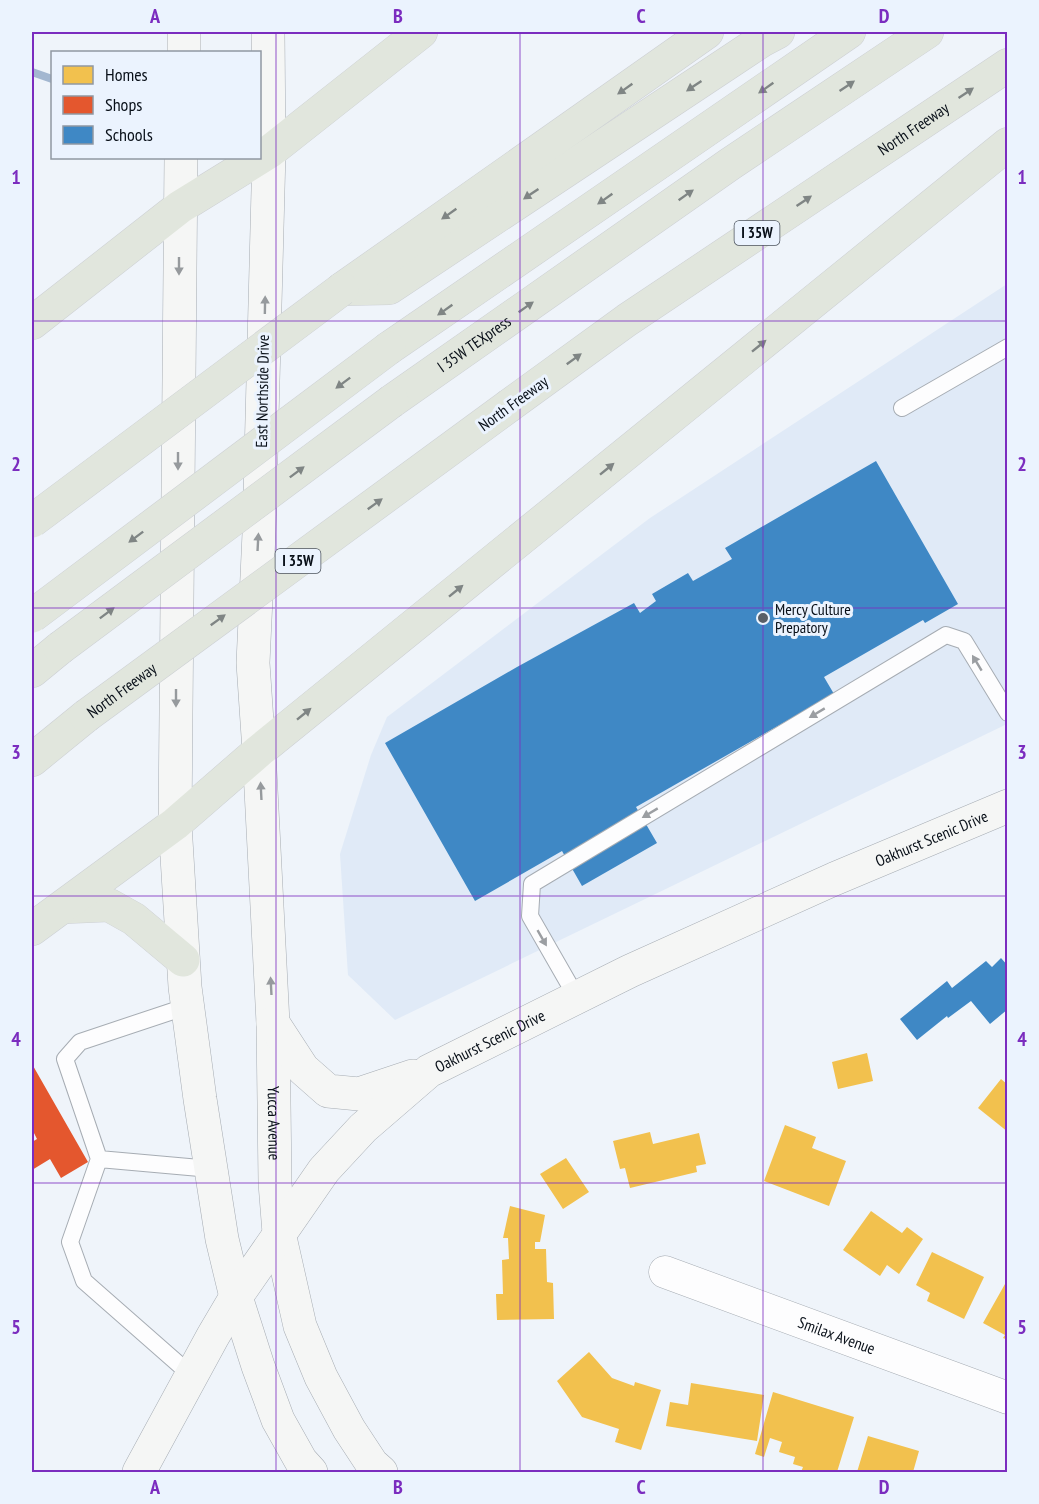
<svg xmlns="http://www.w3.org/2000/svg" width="1039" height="1504" viewBox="0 0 1039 1504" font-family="'PT Sans Narrow',sans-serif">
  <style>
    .built { fill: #e0eaf7 }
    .homes { fill: #f2c14e }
    .shops { fill: #e4572e }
    .schools { fill: #3f88c5 }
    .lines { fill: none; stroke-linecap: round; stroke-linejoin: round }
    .stream { stroke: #a3b7d0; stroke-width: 8 }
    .lane-casing { stroke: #a6acb3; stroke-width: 18 }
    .street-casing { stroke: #a6acb3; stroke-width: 33 }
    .secondary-casing { stroke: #a6acb3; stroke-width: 34 }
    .highway-casing { stroke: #cdd0d4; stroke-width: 34 }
    .lane { stroke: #fdfdfe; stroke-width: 16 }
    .street { stroke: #fdfdfe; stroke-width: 32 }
    .secondary { stroke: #f5f6f5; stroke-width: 33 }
    .highway { stroke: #e1e6dd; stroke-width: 33 }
    .highway-bridge-casing { stroke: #cdd0d4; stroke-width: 34; stroke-linecap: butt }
    .highway-bridge { stroke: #e1e6dd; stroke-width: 33 }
    .oneway { fill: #7f8584 }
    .oneway2 { fill: #969a9d }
    .oneway3 { fill: #9b9ea2 }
    .grid { fill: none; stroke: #7b2cbf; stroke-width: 1.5; stroke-opacity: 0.55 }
    .poi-dot { fill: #595f67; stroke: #ebf3fe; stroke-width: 2 }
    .labels { text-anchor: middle; stroke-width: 6; stroke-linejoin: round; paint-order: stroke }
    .shield { fill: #ebf3fe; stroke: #4c535d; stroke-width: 1.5 }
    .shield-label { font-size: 15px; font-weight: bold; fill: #080f18 }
    .street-label { font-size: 16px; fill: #080f18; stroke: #ebf3fe }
    .poi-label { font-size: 16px; fill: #080f18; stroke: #ebf3fe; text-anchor: start }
    .neatline { fill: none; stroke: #7b2cbf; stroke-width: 2 }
    .grid-label { font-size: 20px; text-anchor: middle; font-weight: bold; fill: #7b2cbf }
  </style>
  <rect width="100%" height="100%" fill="#eff4fa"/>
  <path class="built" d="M1007 284V724L395 1020 348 975 340 854 371 755 387 717 650 518Z"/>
  <path class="homes" d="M867 1053 873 1081 838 1089 832 1062Z
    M1001 1079 1008 1085V1132L978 1108Z
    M785 1125 816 1137 812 1148 846 1161 829 1206 764 1181Z
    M650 1132 653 1144 699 1133 706 1164 696 1166 697 1172 630 1188 625 1168 620 1169 613 1141Z
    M566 1158 589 1192 563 1209 540 1174Z
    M510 1206 545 1215 540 1242H535V1249H546L547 1282 553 1283 554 1319 497 1320 496 1294H503L502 1260 509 1259 508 1238H503Z
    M871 1211 902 1233 907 1227 923 1239 899 1274 887 1265 880 1276 843 1250Z
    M932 1252 984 1277 964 1319 927 1301 930 1293 916 1285Z
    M1005 1284 1008 1286V1340L1003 1338 1005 1335 983 1323Z
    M589 1352 612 1378 634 1386 635 1382 661 1390 641 1450 615 1442 619 1429 582 1417 557 1381Z
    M691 1383 764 1395 757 1441 666 1426 670 1402 688 1405Z
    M773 1392 854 1417 837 1472H801L803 1467 793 1464 795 1457 779 1452 782 1442 770 1438 764 1457 755 1454Z
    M868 1436 919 1451 913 1472H857Z"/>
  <path class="shops" d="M32 1064 88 1162 61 1178 50 1159 32 1170V1142L37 1139 32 1129Z"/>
  <path class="schools" d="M876 461 958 604 925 623 923 620 824 677 834 694 636 807 657 843 582 886 562 851 475 901 385 743 517 667 634 603 640 613 656 601 652 594 688 573 693 581 732 559 725 548Z
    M1001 958 1008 966V1009L990 1024 971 1001 948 1018 947 1016 917 1040 900 1019 947 981 952 988 986 961 992 967Z"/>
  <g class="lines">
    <path class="stream" d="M32 72 52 79"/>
    <defs>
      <path id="lane" d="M902 408 1008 347
        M577 998 530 916 532 884 946 635 964 641 1008 713
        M188 1006 80 1042 65 1059 99 1159 70 1242 84 1281 191 1375
        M99 1159 211 1169"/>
      <g id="street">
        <path id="s1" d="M665 1272 1008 1398"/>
      </g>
      <g id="secondary">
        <path id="s2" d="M268 32 269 152 259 533 253 663 259 751 273 1023 275 1183 279 1233 300 1326 321 1377 349 1429 372 1464 381 1472"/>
        <path d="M184 52V32"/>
        <path d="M181 158 175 824 185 987 200 1099 222 1239 236 1297 258 1366 278 1420 301 1461 311 1472"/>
        <path d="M273 1023 303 1069 328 1091 359 1094 413 1076"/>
        <path id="s3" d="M139 1472 213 1336 236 1297 324 1170 363 1128 429 1071 630 971 834 879 1008 806"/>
      </g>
      <g id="highway">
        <path d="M342 289 389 288 761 41 778 32"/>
        <path d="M342 289 707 32"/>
        <path d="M32 323 180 207 269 152 421 32"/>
        <path d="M389 348 849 32"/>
        <path id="s4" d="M392 401 730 164 927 32"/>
        <path id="s5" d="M510 405 627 320 1008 65"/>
        <path d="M32 671 60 648"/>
        <path d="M32 760 86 716"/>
        <path d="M63 907 109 905 134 919 183 960"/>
        <path d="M32 929 175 824 259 751 1008 144"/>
      </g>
    </defs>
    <use href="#lane" class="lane-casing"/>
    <use href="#street" class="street-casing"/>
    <use href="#secondary" class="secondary-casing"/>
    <use href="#highway" class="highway-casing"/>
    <use href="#lane" class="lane"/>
    <use href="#street" class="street"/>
    <use href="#secondary" class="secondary"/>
    <use href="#highway" class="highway"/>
    <defs>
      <g id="highway-bridge">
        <path d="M32 521 342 289"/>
        <path d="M32 616 389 348"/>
        <path d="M60 648 392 401"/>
        <path id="s6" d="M86 716 510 405"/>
      </g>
    </defs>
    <use href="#highway-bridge" class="highway-bridge-casing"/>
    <use href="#highway-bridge" class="highway-bridge"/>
  </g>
  <defs><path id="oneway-solid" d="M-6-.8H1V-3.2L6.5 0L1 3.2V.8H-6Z" transform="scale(1.5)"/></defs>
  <g class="oneway">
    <use href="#oneway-solid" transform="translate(694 86) rotate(146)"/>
    <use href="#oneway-solid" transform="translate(847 86) rotate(-34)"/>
    <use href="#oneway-solid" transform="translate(766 88) rotate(145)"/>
    <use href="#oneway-solid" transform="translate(625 89) rotate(145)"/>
    <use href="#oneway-solid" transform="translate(966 93) rotate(-34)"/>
    <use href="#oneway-solid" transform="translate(531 194) rotate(146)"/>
    <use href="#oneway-solid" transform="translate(686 195) rotate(-35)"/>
    <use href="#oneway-solid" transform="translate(605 199) rotate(145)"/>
    <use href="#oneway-solid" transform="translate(804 201) rotate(-34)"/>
    <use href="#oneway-solid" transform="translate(449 214) rotate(145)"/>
    <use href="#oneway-solid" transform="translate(526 307) rotate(-35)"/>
    <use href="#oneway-solid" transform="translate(445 310) rotate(145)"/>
    <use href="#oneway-solid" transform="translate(759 346) rotate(-39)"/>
    <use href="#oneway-solid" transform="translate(574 359) rotate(-36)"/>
    <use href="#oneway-solid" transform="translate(343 383) rotate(143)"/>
    <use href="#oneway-solid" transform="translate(607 469) rotate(-39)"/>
    <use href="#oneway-solid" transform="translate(297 472) rotate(-37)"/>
    <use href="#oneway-solid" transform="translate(375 504) rotate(-36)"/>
    <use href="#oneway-solid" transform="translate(136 537) rotate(143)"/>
    <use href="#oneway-solid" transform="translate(456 591) rotate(-39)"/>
    <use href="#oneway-solid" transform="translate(107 613) rotate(-37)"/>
    <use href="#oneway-solid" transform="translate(218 620) rotate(-36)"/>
    <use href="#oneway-solid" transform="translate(304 714) rotate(-39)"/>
  </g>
  <g class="oneway2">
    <use href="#oneway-solid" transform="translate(179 266) rotate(90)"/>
    <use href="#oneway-solid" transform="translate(265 305) rotate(-89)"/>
    <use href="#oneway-solid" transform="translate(178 461) rotate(90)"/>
    <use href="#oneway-solid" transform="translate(258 542) rotate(-87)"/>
    <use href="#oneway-solid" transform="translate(176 698) rotate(90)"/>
    <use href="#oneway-solid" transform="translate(261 791) rotate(-93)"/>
    <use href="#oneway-solid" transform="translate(271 986) rotate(-93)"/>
  </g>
  <g class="oneway3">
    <use href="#oneway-solid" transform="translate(977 663) rotate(-121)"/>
    <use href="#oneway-solid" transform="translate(817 713) rotate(149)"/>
    <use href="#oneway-solid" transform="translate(650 813) rotate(149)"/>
    <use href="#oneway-solid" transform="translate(542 938) rotate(60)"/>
  </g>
  <path class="grid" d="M276 32V1472M520 32V1472M763 32V1472M32 321H1008M32 608H1008M32 896H1008M32 1183H1008"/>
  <circle class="poi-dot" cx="763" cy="618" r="6"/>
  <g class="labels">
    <g class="shield">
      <rect x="734.5" y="221" width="45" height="24" rx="4.5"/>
      <rect x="275.5" y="549" width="45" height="24" rx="4.5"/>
    </g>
    <g class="shield-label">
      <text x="757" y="238">I 35W</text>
      <text x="298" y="566">I 35W</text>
    </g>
    <g class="street-label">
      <text dy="6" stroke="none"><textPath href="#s5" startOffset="489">North Freeway</textPath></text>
      <text dy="6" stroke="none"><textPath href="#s4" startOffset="100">I 35W TEXpress</textPath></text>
      <text transform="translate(262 391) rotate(-89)" y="6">East Northside Drive</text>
      <text transform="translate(513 403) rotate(-36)" y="6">North Freeway</text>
      <text dy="6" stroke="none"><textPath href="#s6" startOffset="44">North Freeway</textPath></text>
      <text dy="6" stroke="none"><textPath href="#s3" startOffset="1053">Oakhurst Scenic Drive</textPath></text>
      <text dy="6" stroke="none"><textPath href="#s3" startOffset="567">Oakhurst Scenic Drive</textPath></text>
      <text dy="6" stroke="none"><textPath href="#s2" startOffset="1092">Yucca Avenue</textPath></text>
      <text dy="6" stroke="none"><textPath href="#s1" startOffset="183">Smilax Avenue</textPath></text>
    </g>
    <g class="poi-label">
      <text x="775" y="615">Mercy Culture<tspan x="775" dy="18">Prepatory</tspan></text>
    </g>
  </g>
  <rect width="1039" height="1504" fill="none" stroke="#ebf3fe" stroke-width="66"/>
  <rect x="51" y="51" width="210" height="108" fill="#ebf3fe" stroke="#9098a2" stroke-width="1.5"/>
  <rect x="63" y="66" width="30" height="18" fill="#f2c14e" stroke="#9098a2" stroke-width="1.5"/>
  <text x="105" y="81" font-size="18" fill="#080f18">Homes</text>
  <rect x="63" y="96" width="30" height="18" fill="#e4572e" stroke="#9098a2" stroke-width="1.5"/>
  <text x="105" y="111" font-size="18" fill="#080f18">Shops</text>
  <rect x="63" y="126" width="30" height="18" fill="#3f88c5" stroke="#9098a2" stroke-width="1.5"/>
  <text x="105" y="141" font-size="18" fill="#080f18">Schools</text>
  <rect x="33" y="33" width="973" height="1438" class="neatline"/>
  <g class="grid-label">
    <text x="155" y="23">A</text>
    <text x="398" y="23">B</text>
    <text x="641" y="23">C</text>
    <text x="884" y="23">D</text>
    <text x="16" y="184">1</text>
    <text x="1022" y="184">1</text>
    <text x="16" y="471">2</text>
    <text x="1022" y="471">2</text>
    <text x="16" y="759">3</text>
    <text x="1022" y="759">3</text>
    <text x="16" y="1046">4</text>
    <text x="1022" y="1046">4</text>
    <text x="16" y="1334">5</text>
    <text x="1022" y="1334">5</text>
    <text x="155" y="1494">A</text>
    <text x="398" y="1494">B</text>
    <text x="641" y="1494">C</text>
    <text x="884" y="1494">D</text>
  </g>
</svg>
